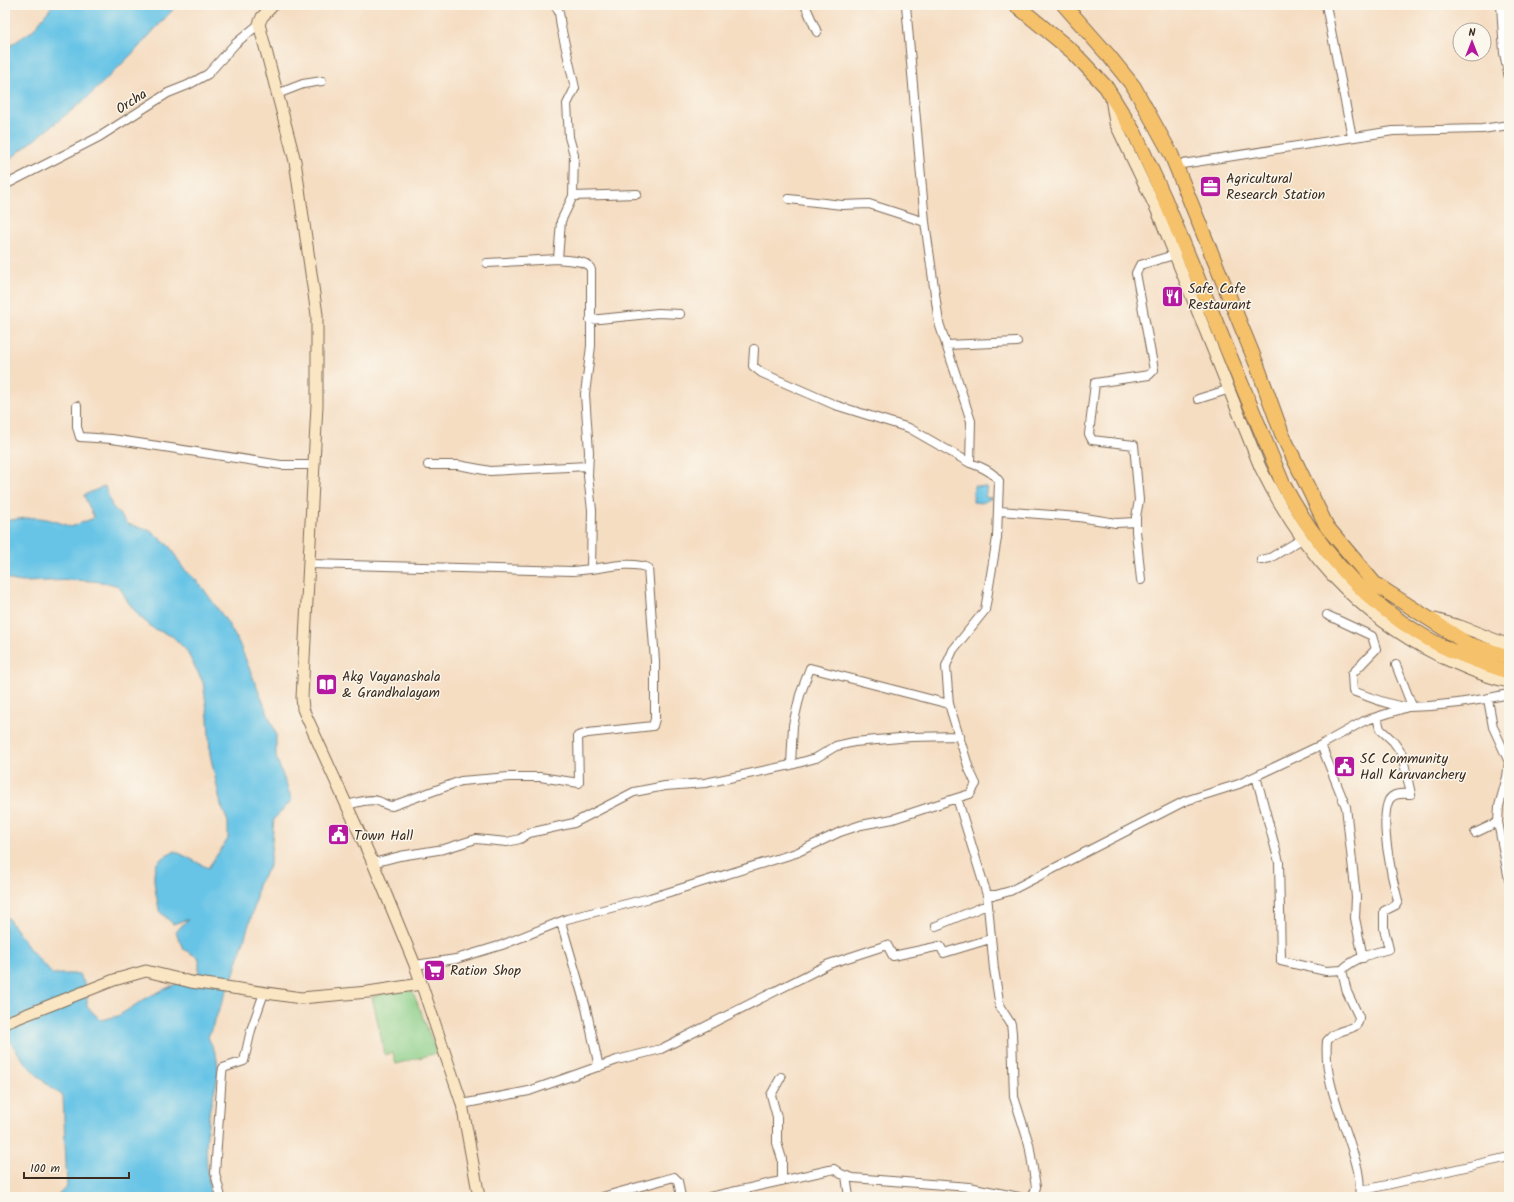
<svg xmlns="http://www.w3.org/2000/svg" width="1514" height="1202" viewBox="0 0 1514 1202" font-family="Kalam,sans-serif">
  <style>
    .green { fill: #89cd87; stroke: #627c52 }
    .water { fill: #68c4e6; stroke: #527782 }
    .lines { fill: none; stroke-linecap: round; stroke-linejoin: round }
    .street-casing { stroke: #7c6957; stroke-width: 10 }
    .secondary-casing { stroke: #7c6957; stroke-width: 13 }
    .highway-casing { stroke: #7c6957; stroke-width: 16 }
    .street { stroke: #fff; stroke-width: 8 }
    .secondary { stroke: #fbe6c4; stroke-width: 11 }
    .highway { stroke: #f5c16b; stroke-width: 14 }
    .labels { text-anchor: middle; stroke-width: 3; stroke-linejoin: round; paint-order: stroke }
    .street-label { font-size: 14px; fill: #3b2a1e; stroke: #fbf7ec }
    .poi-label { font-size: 14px; fill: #3b2a1e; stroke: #fbf7ec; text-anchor: start }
  </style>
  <rect width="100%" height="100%" fill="#fbf7ec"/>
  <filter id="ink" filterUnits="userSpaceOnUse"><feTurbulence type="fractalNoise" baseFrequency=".025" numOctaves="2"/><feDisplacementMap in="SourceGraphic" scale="8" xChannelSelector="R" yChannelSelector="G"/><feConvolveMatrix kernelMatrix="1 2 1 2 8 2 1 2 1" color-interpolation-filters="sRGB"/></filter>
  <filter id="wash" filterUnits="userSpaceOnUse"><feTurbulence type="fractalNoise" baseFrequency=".012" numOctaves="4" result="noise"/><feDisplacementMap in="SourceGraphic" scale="16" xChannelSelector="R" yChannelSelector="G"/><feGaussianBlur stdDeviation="0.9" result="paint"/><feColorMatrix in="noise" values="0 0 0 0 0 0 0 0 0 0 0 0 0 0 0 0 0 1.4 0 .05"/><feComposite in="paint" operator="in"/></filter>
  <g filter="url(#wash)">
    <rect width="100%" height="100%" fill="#f5ddc2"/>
    <path class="green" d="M411 987 437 1053 396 1064 393 1053 385 1055 372 997Z"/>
    <path class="water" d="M53 5H177L136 50 87 98 5 163V53L11 45 32 31Z
      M105 486 112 506 128 524 151 531 170 547 183 568 200 584 227 622 239 643 276 734V757L292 800 274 819 270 865 258 885 254 908 233 976 208 1037C211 1044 216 1052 217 1060 221 1077 213 1092 210 1108 205 1138 205 1168 211 1197H56L67 1187 63 1096 44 1082 26 1064 5 1034V914L28 947 52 974H79L87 988V1007L101 1020 118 1016 148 997 199 973V958L183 949 176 932 188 919 173 924 159 911C158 897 147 870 161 859 165 856 171 854 175 851L208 868 228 839V822L221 805 210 754 208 717 203 682 186 650 172 636 154 629 140 617 128 602 119 586C96 579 72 580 48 581 33 581 18 585 5 577V521C34 516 44 516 71 527L94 518 84 495Z
      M974 486 987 487 985 497 992 498 982 503 973 502Z"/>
  </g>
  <g filter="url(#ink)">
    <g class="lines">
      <defs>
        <path id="street" d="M805 5 817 32
          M906 5 925 222 939 323 971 421 970 463C981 467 992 471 999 481L997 538 985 610 953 650 946 666 949 704 969 769 976 784 970 794 957 798 987 895 994 969 1000 1007 1011 1024 1012 1033 1014 1097 1029 1144 1036 1187 1034 1194 1030 1197
          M1326 5 1352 137
          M1501 5 1504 53 1509 78
          M277 94 303 84 322 81
          M1176 165 1393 131 1482 129 1509 125
          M5 185 99 137 168 93 188 85 208 74 235 44 259 24
          M573 196 637 194
          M789 199 842 205 869 204 925 222
          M487 263 558 259
          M590 320 658 313 680 314
          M946 345 1017 342
          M754 349 753 366 762 373 835 405 909 428 970 463
          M1198 399 1230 389
          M77 406V427L80 437 112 439 281 465H313
          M428 465H458L490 471 588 466
          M999 511 1079 517 1116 523 1136 522
          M1261 560 1270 558 1302 539
          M310 564 573 571 591 569 592 510 588 476 589 452 585 394 591 346V270C588 259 568 261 558 259L561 221 573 196 574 155 569 137 567 104 575 88 561 27 559 12 555 5
          M1141 580 1136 531V517L1139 500 1134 445 1092 440 1089 434 1095 383 1149 375 1154 370 1136 273 1140 265 1174 255
          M1327 615 1372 636 1376 649 1352 674 1353 691C1369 697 1393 707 1409 707 1441 706 1478 701 1509 694
          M1396 665 1412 706
          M1488 699 1493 727 1509 762 1507 777 1499 806 1498 822 1509 880
          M1321 745 1346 807 1356 897 1355 918 1363 958
          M791 765 793 725 800 695 810 668 949 704
          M1256 776 1279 862 1281 961 1326 971 1342 970
          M347 805C355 803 369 798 378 801 384 803 386 806 392 806L461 781 509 777H540L579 783 578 736 588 733 653 726 655 719V661L648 568C632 561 608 567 591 569
          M1475 833 1498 822
          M373 863 400 856 444 849 476 839 507 842 520 839 529 833 574 823 634 792 665 786 705 783 791 765 816 758 836 746 854 742 911 737 960 736
          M987 895H996L1010 891 1185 801 1239 784 1321 745 1364 721 1408 707
          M561 922 586 1008 599 1067
          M936 926 987 905
          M415 965 456 959 502 945 567 919 650 898 796 853 840 832 861 825 893 819 957 798
          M781 1077 771 1095 777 1117V1143L782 1159V1181
          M462 1104 529 1091 617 1060 661 1049 829 964 887 945 893 956 940 946 944 953 990 939
          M846 1176 849 1197
          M1360 1191 1509 1157
          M221 1197 215 1173 222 1074 223 1068 244 1061 251 1030 264 993
          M602 1197 674 1177 678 1181 681 1197
          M710 1197 834 1169 841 1174 853 1178 969 1187 1019 1197
          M1359 1197C1362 1177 1355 1159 1349 1140 1338 1107 1324 1076 1327 1041 1330 1038 1333 1034 1337 1033 1346 1028 1359 1030 1359 1017L1347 992 1342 970C1354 958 1373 953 1389 949L1384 929V911L1396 905 1398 901C1392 879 1379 820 1389 800 1394 792 1404 794 1411 794L1402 754 1393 741 1380 729 1377 717"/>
        <path id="secondary" d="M273 5 262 17 259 24 295 161 317 315V405L302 698 303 709 373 863 415 965 462 1104 479 1197
          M1111 98 1115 123 1158 213 1260 467C1302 552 1355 614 1441 657 1463 667 1485 677 1509 682
          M1435 619 1460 626 1509 645
          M5 1023 114 980 146 971 191 982 301 998 368 992 421 984"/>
        <path id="highway" d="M1016 5 1073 52 1106 87 1135 134 1164 197 1283 484C1316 545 1360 598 1420 634 1447 651 1479 662 1509 672
          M1064 5 1109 56 1134 87 1171 154 1257 365 1282 434 1327 527 1375 584 1468 644 1509 657"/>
      </defs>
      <use href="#street" class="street-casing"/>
      <use href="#secondary" class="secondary-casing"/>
      <use href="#highway" class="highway-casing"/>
      <use href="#street" class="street"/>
      <use href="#secondary" class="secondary"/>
      <use href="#highway" class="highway"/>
    </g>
  </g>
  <defs>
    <symbol id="office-square" viewBox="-11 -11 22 22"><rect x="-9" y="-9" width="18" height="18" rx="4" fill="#b5179e" stroke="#fbf7ec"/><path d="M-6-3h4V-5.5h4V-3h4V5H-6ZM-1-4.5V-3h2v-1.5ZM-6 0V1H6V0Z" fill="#fff"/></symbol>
    <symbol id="restaurant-square" viewBox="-11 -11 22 22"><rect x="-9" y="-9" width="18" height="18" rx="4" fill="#b5179e" stroke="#fbf7ec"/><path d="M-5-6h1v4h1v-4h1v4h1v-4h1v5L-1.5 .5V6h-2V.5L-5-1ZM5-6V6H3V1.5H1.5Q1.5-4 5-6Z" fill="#fff"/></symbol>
    <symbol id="library-square" viewBox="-11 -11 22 22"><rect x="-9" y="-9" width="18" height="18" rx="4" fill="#b5179e" stroke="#fbf7ec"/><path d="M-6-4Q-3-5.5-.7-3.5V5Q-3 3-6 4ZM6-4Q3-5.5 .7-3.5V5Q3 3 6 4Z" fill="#fff"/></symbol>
    <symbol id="civic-square" viewBox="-11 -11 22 22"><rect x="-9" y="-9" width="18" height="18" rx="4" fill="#b5179e" stroke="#fbf7ec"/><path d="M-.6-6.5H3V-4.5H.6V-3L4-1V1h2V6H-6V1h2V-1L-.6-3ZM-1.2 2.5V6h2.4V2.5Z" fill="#fff"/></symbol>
    <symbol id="supermarket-square" viewBox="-11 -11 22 22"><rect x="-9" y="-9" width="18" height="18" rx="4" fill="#b5179e" stroke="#fbf7ec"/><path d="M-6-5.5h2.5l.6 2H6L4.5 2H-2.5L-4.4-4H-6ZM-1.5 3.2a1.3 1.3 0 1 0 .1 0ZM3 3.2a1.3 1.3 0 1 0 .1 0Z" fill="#fff"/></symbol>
  </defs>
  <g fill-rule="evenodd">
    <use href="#office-square" x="1198" y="174" width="25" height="25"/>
    <use href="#restaurant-square" x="1160" y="284" width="25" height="25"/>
    <use href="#library-square" x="314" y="672" width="25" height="25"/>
    <use href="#civic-square" x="1332" y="754" width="25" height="25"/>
    <use href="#civic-square" x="326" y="822" width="25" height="25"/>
    <use href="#supermarket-square" x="422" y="958" width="25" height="25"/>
  </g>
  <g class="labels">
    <g class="street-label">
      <text transform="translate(131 101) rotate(-33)" y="5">Orcha</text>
    </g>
    <g class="poi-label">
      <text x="1226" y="183">Agricultural<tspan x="1226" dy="16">Research Station</tspan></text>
      <text x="1188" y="293">Safe Cafe<tspan x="1188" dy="16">Restaurant</tspan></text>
      <text x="342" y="681">Akg Vayanashala<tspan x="342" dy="16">&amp; Grandhalayam</tspan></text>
      <text x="1360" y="763">SC Community<tspan x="1360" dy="16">Hall Karuvanchery</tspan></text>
      <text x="354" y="840">Town Hall</text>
      <text x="450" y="975">Ration Shop</text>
    </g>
  </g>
  <rect width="1514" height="1202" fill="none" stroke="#fbf7ec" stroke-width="20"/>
  <g transform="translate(1472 42)"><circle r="19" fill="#fbf7ec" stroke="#aea59a"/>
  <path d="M0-3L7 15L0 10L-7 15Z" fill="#b5179e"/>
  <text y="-6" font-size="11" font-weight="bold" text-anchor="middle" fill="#3b2a1e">N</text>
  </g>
  <path d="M24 1172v6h105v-6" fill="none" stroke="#3b2a1e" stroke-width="2"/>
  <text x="30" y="1172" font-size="12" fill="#3b2a1e" stroke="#fbf7ec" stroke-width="3" paint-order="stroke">100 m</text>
</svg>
